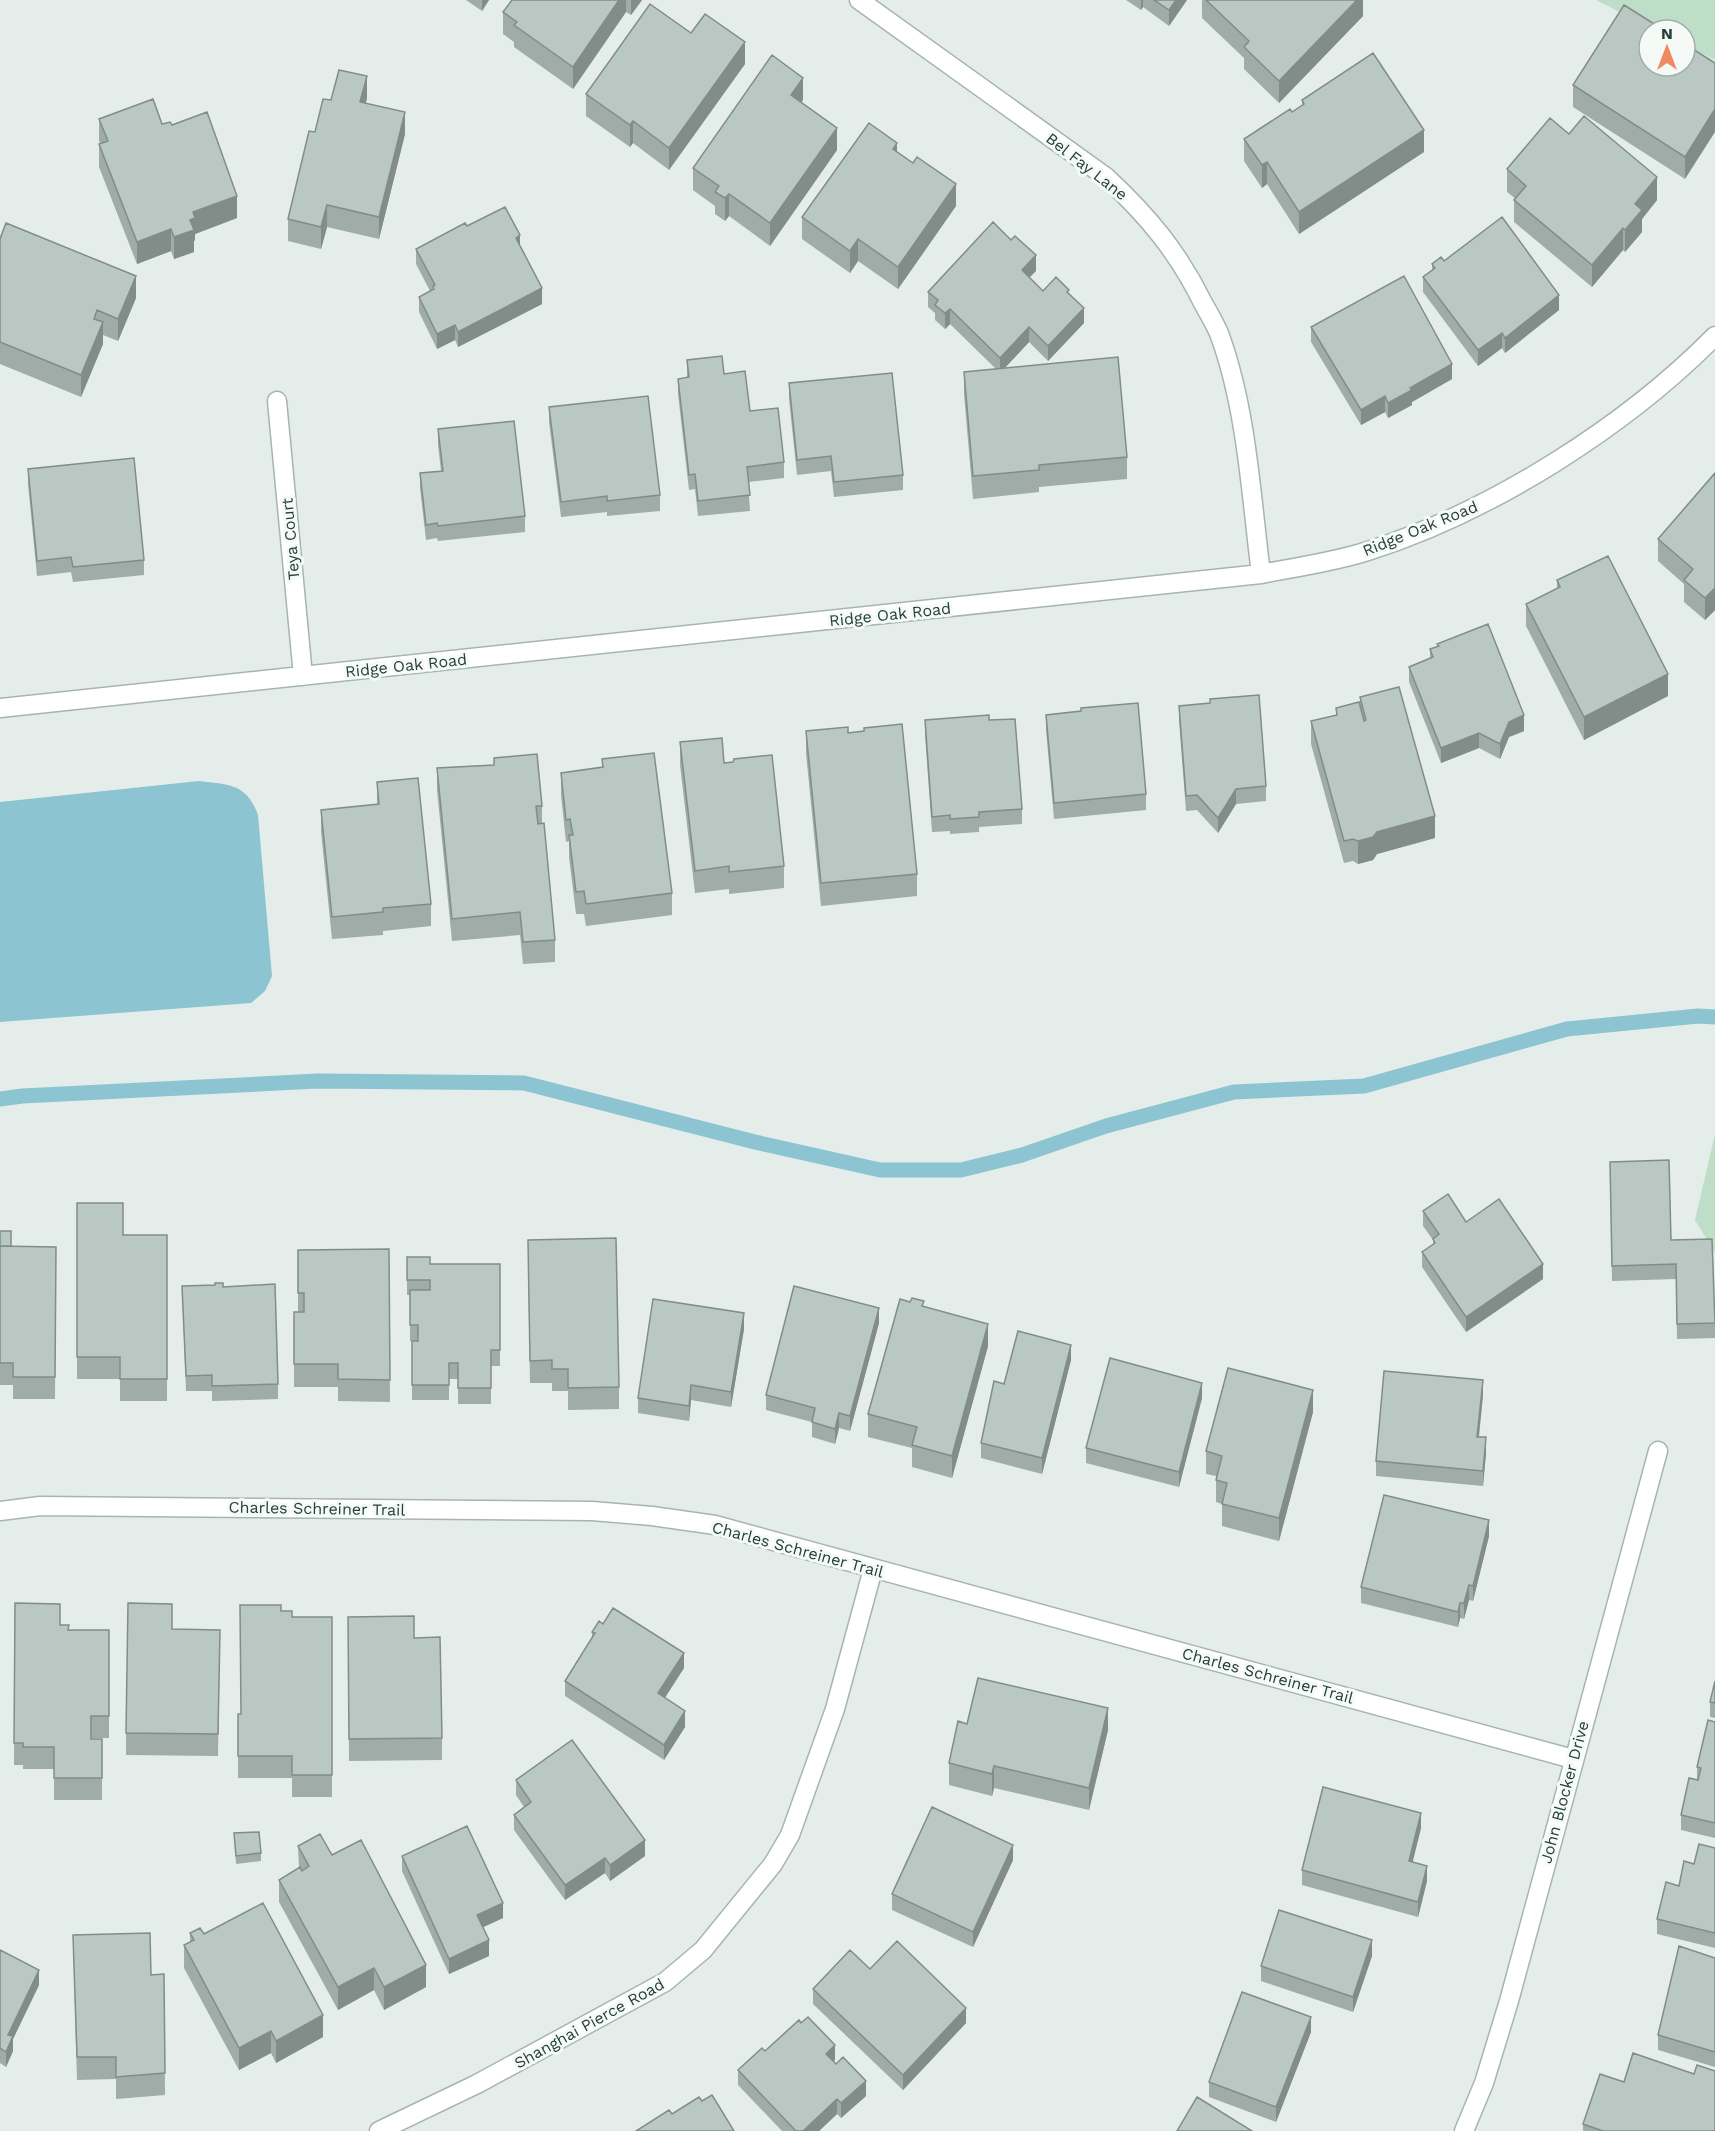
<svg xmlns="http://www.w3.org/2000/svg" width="1715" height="2131" viewBox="0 0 1715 2131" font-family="'Work Sans',sans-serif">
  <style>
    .green { fill: #bedec8 }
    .water { fill: #8dc4d1 }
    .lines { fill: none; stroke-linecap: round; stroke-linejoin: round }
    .stream { stroke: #8dc4d1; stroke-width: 15 }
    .street-casing { stroke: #a7b5b1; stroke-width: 21 }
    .street { stroke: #fff; stroke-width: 18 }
    .wall { fill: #9faca8 }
    .shaded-wall { fill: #828c88 }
    .building { fill: #b9c8c3; stroke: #828c88; stroke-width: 1.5 }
    .labels { text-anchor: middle; stroke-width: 6; stroke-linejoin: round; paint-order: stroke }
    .street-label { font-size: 16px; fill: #243f39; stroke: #f5faf7 }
  </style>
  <rect width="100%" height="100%" fill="#e4edea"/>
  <path class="green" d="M1596 0H1715V60L1685 45V30H1655Z
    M1715 1134V1253L1695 1220Z"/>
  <path class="water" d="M199 781C230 785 246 783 258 815L272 976 265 991 251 1003 0 1022V802Z"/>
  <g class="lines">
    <path class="stream" d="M0 1099 22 1096 318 1081 524 1083 755 1142 880 1170H961L1022 1155 1106 1126 1234 1092 1364 1086 1567 1029 1698 1016 1715 1017"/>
    <defs>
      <path id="street" d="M859 0 1106 177C1148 216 1178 252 1203 303 1209 314 1216 325 1220 336 1247 411 1251 495 1261 574
        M277 401 303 676
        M0 708 1261 574C1297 567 1334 562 1368 551 1491 512 1625 427 1715 336
        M0 1511 40 1506 592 1511 652 1516 715 1525 1573 1759
        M379 2131 477 2084 665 1982 703 1950 773 1864 790 1835 835 1709 873 1569
        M1464 2131 1484 2083 1509 2001 1658 1451"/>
    </defs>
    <use href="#street" class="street-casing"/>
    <use href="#street" class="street"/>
  </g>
  <path class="wall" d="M466 0H489L482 11Z
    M512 0H642L631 15 626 12 573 89 514 47V42L503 34V12Z
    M1126 0H1187L1169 26 1143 7 1141 10Z
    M1202 0H1363V16L1279 103 1244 69V58L1202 18Z
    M691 33 745 64 669 170 633 143 630 147 586 116V94Z
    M1715 63 1685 179 1573 107V85Z
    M367 98 366 103 405 134 379 239 327 227 321 249 288 241V219L315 132 331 100Z
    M803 100 801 103 837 150 770 246 729 216 725 221 715 214V206L693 190V168Z
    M1302 100 1424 152 1299 234 1267 184 1262 188 1244 161V139L1302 106Z
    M99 119 172 125 237 218 195 234V240L194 241V252L174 259 171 251 137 264 99 167V144H101L99 141Z
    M1569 134 1657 200 1642 219V232L1625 252 1623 250 1592 287 1514 222V200L1516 199 1507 192V169Z
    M897 152 956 206 898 289 858 261 850 273 802 239V217Z
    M467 226 520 246 542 304 458 347 455 340 437 349 419 312V297L430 291 416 264V249Z
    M0 239 136 298 118 341 103 335V344L81 397 0 364Z
    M1444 261 1559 310 1505 353 1502 348 1478 366 1423 292V277L1432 270V264Z
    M1036 271 1029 277 1043 291 1069 294 1084 323 1048 361 1029 342 1005 368 1127 457V479L1039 487V492L973 499 964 394V372L996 369 950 324 945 329 935 320V313L928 307V292Z
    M1311 327 1452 379 1412 402V405L1388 418 1385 412 1361 425 1311 342Z
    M687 360 724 374 784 462V478L748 482 750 511 698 516 695 489 689 490 678 394V379L687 377Z
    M789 383 903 475V490L834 497 831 471 797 475 789 399Z
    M549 407 660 495V511L607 516V512L561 517 549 422Z
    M438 429 525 516V532L438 541 437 538 426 540 420 488V473L441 471 438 445Z
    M28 469 144 560V575L73 582 71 572 37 576 28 484Z
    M1715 473V610L1705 620 1684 602V584L1658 561V539Z
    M1557 580 1668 696 1584 740 1526 626V604L1557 588Z
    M1437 644 1524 731 1509 737 1500 759 1479 748 1441 763 1409 682V667L1430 659V649L1437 647Z
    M1360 697 1435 838 1377 854 1373 860 1358 864 1353 861 1344 863 1311 744V721L1336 715V708L1360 705Z
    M1179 706 1266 786V801L1236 804 1218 833 1197 810 1186 811 1179 721Z
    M1046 715 1146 794V810L1054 819 1046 730Z
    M925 720H989L1022 809V824L979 827V832L950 834V831L932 832 925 735Z
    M806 731 848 733 917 874V896L821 906 806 753Z
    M680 742 724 763 784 866V888L729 894V889L695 893 680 765Z
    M602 759 672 893V915L586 926 584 914H576L569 857V841L566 842 561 795V773L602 768Z
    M437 768 542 806V823L555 940V962L523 964 520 935 452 941 437 790Z
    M377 782 431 904V926L383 931V935L332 939 321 832V810L377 804Z
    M1610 1162 1671 1240 1715 1323V1338L1677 1339 1676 1279 1612 1281Z
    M77 1203 123 1235H167V1401H120V1379H77Z
    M1423 1211 1466 1222 1543 1279 1466 1332 1422 1267V1252L1433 1245V1240L1423 1226Z
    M0 1231 11 1246 56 1247 55 1399H13V1385H0Z
    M389 1249 390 1402 338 1401V1387H294V1312H298V1250Z
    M407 1257 430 1264H500V1366H491V1404H458V1379H449V1400H412V1341H418H410V1295H407Z
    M528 1263 619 1387V1409L568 1410V1391H552V1383H530Z
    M182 1286 223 1287 278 1384V1399L212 1401V1391H186Z
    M910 1302 924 1307 988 1346 952 1478 912 1467V1448L868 1437V1414Z
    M879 1323 850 1431 839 1428 835 1444 812 1437V1422L766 1410V1395Z
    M744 1329 731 1407 691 1400 689 1421 638 1413V1398Z
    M1071 1360 1042 1474 981 1458V1443L1004 1384Z
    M1483 1395 1479 1437 1486 1453 1483 1486 1376 1476V1461Z
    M1202 1398 1179 1487 1086 1463V1448Z
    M1313 1412 1279 1541 1222 1526V1504L1216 1502V1476L1206 1474V1451Z
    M1489 1536 1473 1601 1469 1600 1464 1619 1460 1618 1458 1627 1361 1603V1587Z
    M15 1603 69 1630H109V1738H91V1739H102V1800H54V1769H23V1765H14Z
    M281 1611 292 1617H332V1797H292V1778H238V1714H241Z
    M348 1617 414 1638 442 1738V1760L349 1761Z
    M172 1629 220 1630 218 1756 126 1755V1733Z
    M592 1632 684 1668 665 1698 685 1727 664 1760 565 1696V1681L592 1638Z
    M1715 1681V1718L1710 1717V1702Z
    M1715 1722V1838L1681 1830V1815L1697 1780V1767Z
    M967 1724 1108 1730 1089 1810 994 1788 992 1796 949 1785V1763Z
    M516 1780 645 1856 610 1881 605 1873 565 1900 514 1830V1815L524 1807 516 1795Z
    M1421 1828 1412 1862 1427 1881 1418 1917 1302 1885V1870Z
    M234 1833 261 1853V1861L236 1864Z
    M298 1846 332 1855 426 1987 384 2010 374 1990 338 2010 279 1902V1880L299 1868Z
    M1715 1848V1948L1657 1934V1919L1679 1886 1694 1864Z
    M402 1856 503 1918 483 1927 489 1956 449 1974 402 1871Z
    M1013 1860 973 1947 892 1910V1894Z
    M190 1933 204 1934 323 2037 276 2063 271 2053 239 2070 184 1968V1945L190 1942Z
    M73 1935 151 1975 164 1974 165 2095 116 2099V2079L77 2080Z
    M0 1950 39 1985 13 2039V2051L6 2067 0 2063Z
    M1372 1956 1353 2012 1261 1981V1966Z
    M1715 1958V2067L1658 2050V2035Z
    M870 1969 966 2023 903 2090 813 2004V1989Z
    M1311 2032 1276 2122 1209 2097V2082Z
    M765 2051 835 2060 833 2062 866 2096 841 2118 837 2114 819 2131H782L738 2085V2070Z
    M1583 2124 1715 2131H1583Z"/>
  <path class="shaded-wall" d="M482 0H489L482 11Z
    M619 0H626V12L573 89V67Z
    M631 0H642L631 15Z
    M1141 0H1143V7L1141 10Z
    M1176 0H1187L1169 26V10Z
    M1357 0H1363V16L1279 103V81Z
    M745 42V64L669 170V148Z
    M367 76V98L360 124V102Z
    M803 78V100L791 117V95Z
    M1715 109V132L1685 179V157Z
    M405 112V134L379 239V217Z
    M633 121V143L630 147V125Z
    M837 128V150L770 246V223Z
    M1424 130V152L1299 234V212Z
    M897 143V165L893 149Z
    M1267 162V184L1262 188V165Z
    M1657 177V200L1642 219V232L1625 252V230L1635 204Z
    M956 184V206L898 289V267Z
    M729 194V216L725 221V198Z
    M237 196V218L195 234V240L194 241V252L174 259V237L190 220 193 212Z
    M327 205V227L321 249V227Z
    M1623 228V250L1592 287V265Z
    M171 229V251L137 264V242Z
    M520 235V250L516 238Z
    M858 239V261L850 273V251Z
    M1036 255V271L1022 285V270Z
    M136 276V298L118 341V319Z
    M542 288V304L458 347V332Z
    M1559 295V310L1505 353V338Z
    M1084 308V323L1048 361V346Z
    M950 309V324L945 329V313Z
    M103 322V344L81 397V375Z
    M455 325V340L437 349V334Z
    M1029 327V342L1000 373V358Z
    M1502 333V348L1478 366V350Z
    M1452 364V379L1412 402V405L1388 418V403L1410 388Z
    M1385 396V412L1361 425V410Z
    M1715 588V610L1705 620V598Z
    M1668 674V696L1584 740V717Z
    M1524 715V731L1509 737 1500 759V744L1509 722Z
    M1479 733V748L1441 763V748Z
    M1236 789V804L1218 833V818Z
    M1435 816V838L1377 854 1373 860 1358 864V841L1377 832Z
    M1543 1264V1279L1466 1332V1317Z
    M879 1308V1323L850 1431V1416Z
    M744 1313V1329L731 1407V1392Z
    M988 1324V1346L952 1478V1456Z
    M1071 1345V1360L1042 1474V1458Z
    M1483 1380V1395L1477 1452V1437Z
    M1202 1383V1398L1179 1487V1472Z
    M691 1385V1400L689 1421V1406Z
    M1313 1390V1412L1279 1541V1518Z
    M839 1413V1428L835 1444V1429Z
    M1486 1437V1453L1483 1486V1471Z
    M1489 1520V1536L1473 1601V1586Z
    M1469 1585V1600L1464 1619V1603Z
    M1460 1603V1618L1458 1627V1612Z
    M684 1653V1668L658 1708V1693Z
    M1108 1708V1730L1089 1810V1788Z
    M685 1711V1727L664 1760V1745Z
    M994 1766V1788L992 1796V1774Z
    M1421 1813V1828L1409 1877V1861Z
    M645 1840V1856L610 1881V1865Z
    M1013 1845V1860L973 1947V1932Z
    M605 1858V1873L565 1900V1885Z
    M1427 1866V1881L1418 1917V1902Z
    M503 1903V1918L477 1930V1915Z
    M489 1940V1956L449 1974V1959Z
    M1372 1940V1956L1353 2012V1997Z
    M426 1965V1987L384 2010V1987Z
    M374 1968V1990L338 2010V1987Z
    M39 1970V1985L13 2039V2051L6 2067V2052L8 2035Z
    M966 2008V2023L903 2090V2075Z
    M323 2015V2037L276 2063V2041Z
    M1311 2017V2032L1276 2122V2107Z
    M271 2031V2053L239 2070V2048Z
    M835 2045V2060L826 2069V2054Z
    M866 2081V2096L841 2118V2103Z
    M837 2099V2114L819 2131H803Z"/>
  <path class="building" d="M512 0H619L573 67 514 25 517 22 503 12Z
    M1154 0H1176L1169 10Z
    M1206 0H1357L1279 81 1244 47 1249 41Z
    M650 4 691 33 705 14 745 42 669 148 633 121 630 125 586 94Z
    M1624 5 1664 30H1649V66H1685V44L1715 63V109L1685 157 1573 85Z
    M1373 53 1424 130 1299 212 1267 162 1262 165 1244 139 1290 109 1292 112 1304 104 1302 100Z
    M772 55 803 78 791 95 837 128 770 223 729 194 725 198 715 192 719 186 693 168Z
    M339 70 367 76 360 102 405 112 379 217 327 205 321 227 288 219 309 131 315 132 323 99 331 100Z
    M153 99 162 124 170 122 172 125 207 112 237 196 193 212 195 218 190 220 194 230 174 237 171 229 137 242 99 144 108 141 99 119Z
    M1584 116 1657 177 1635 204 1642 210 1625 230 1623 228 1592 265 1514 200 1526 186 1507 169 1550 118 1569 134Z
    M869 123 897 143 893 149 913 163 917 157 956 184 898 267 858 239 850 251 802 217Z
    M505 207 520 235 516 238 542 288 458 332 455 325 437 334 419 297 434 289 433 286 435 285 416 249 465 223 467 226Z
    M1502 217 1559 295 1505 338 1502 333 1478 350 1423 277 1435 268 1432 264 1441 257 1444 261Z
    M993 222 1011 240 1015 236 1036 255 1022 270 1043 291 1056 277 1069 290 1067 292 1084 308 1048 346 1029 327 1000 358 950 309 945 313 935 305 938 300 928 292Z
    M6 223 136 276 118 319 97 310 94 319 103 322 81 375 0 342V239Z
    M1404 276 1452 364 1410 388 1412 390 1388 403 1385 396 1361 410 1311 327Z
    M722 356 724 374 745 371 750 411 778 408 784 462 747 467 750 495 698 501 695 474 689 475 678 379 689 377 687 360Z
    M1118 357 1127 457 1039 465V470L973 476 964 372Z
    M892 373 903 475 834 482 831 456 797 460 789 383Z
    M648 396 660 495 607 501V496L561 502 549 407Z
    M514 421 525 516 438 526 437 523 426 525 420 473 443 471 438 429Z
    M134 458 144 560 73 567 71 557 37 561 28 469Z
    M1715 473V588L1705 598 1684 580 1693 569 1658 539Z
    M1608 556 1668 674 1584 717 1526 604 1560 587 1557 580Z
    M1488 624 1524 715 1509 722 1500 744 1479 733 1441 748 1409 667 1433 657 1430 649 1439 646 1437 644Z
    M1399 687 1435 816 1377 832 1373 837 1358 841 1353 839 1344 841 1311 721 1337 715 1336 708 1359 702 1364 721 1366 720 1360 697Z
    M1259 695 1266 786 1236 789 1218 818 1197 795 1186 796 1179 706 1210 703V699Z
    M1138 703 1146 794 1054 803 1046 715 1081 711V708Z
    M989 715V720L1015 719 1022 809 979 812V817L950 819V815L932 817 925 720Z
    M902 724 917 874 821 883 806 731 848 727V733L864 731V728Z
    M722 738 724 763 733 762 734 759 772 755 784 866 729 872V866L695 871 680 742Z
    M654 753 672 893 586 904 584 891 576 892 569 835H573L570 819 566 820 561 773 603 767 602 759Z
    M537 754 542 806H536L538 824 544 823 555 940 523 942 520 912 452 919 437 768 494 765V758Z
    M418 778 431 904 383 908V912L332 917 321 810 379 804 377 782Z
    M1669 1160 1671 1240 1712 1239 1715 1323 1677 1324 1676 1264 1612 1266 1610 1162Z
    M1448 1194 1466 1222 1499 1199 1543 1264 1466 1317 1422 1252 1435 1243 1433 1239 1439 1234 1423 1211Z
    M77 1203H123V1235H167V1379H120V1357H77Z
    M0 1231H11V1246H0Z
    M616 1238 619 1387 568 1388V1369H552V1360L530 1361 528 1240Z
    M0 1246 56 1247 55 1377H13V1363H0Z
    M389 1249 390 1380 338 1379V1364H294V1312H304V1293H298V1250Z
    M407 1257H430V1264H500V1350H491V1388H458V1363H449V1385H412V1341H418V1325H410V1290H430V1280H407Z
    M215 1283H223V1287L275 1284 278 1384 212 1386V1375L186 1376 182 1286 215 1285Z
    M794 1286 879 1308 850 1416 839 1413 835 1429 812 1422 815 1408 766 1395Z
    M912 1298 924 1301 922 1306 988 1324 952 1456 912 1445 917 1427 868 1414 900 1299 910 1302Z
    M653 1299 744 1313 731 1392 691 1385 689 1406 638 1398Z
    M1018 1331 1071 1345 1042 1458 981 1443 994 1381 1004 1384Z
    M1110 1358 1202 1383 1179 1472 1086 1448Z
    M1228 1368 1313 1390 1279 1518 1222 1504 1227 1483 1216 1480 1222 1456 1206 1451Z
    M1384 1371 1483 1380 1477 1437H1486L1483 1471 1376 1461Z
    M1384 1495 1489 1520 1473 1586 1469 1585 1464 1603H1460L1458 1612 1361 1587Z
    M15 1603 60 1604V1625H69L68 1630H109V1716H91V1739H102V1778H54V1747H23V1743H14Z
    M128 1603 172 1604V1629L220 1630 218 1734 126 1733Z
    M240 1605H281V1611H292V1617H332V1775H292V1756H238V1714H241Z
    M613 1608 684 1653 658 1693 685 1711 664 1745 565 1681 595 1633 592 1632 599 1621 603 1624Z
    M414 1616V1638L440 1637 442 1738 349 1739 348 1617Z
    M978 1678 1108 1708 1089 1788 994 1766 992 1774 949 1763 958 1721 967 1724Z
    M1715 1681V1703L1710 1702Z
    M1708 1720 1715 1722V1823L1681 1815 1689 1778 1698 1780 1701 1768 1697 1767Z
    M572 1740 645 1840 610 1865 605 1858 565 1885 514 1815 531 1802 516 1780Z
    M1323 1787 1421 1813 1409 1861 1427 1866 1418 1902 1302 1870Z
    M932 1807 1013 1845 973 1932 892 1894Z
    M467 1826 503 1903 477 1915 489 1940 449 1959 402 1856Z
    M259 1832 261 1853 236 1856 234 1833Z
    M320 1834 332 1855 361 1840 426 1965 384 1987 374 1968 338 1987 279 1880 300 1867 302 1871 309 1866 298 1846Z
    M1699 1844 1715 1848V1933L1657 1919 1666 1882 1679 1886 1684 1861 1694 1864Z
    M263 1903 323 2015 276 2041 271 2031 239 2048 184 1945 194 1940 190 1933 200 1928 204 1934Z
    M1279 1910 1372 1940 1353 1997 1261 1966Z
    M150 1933 151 1975 164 1974 165 2073 116 2077V2057H77L73 1935Z
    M897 1941 966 2008 903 2075 813 1989 850 1950 870 1969Z
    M1679 1946 1715 1958V2052L1658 2035Z
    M0 1950 39 1970 8 2035 13 2036 6 2052 0 2048Z
    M1242 1992 1311 2017 1276 2107 1209 2082Z
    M808 2017 835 2045 826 2054 836 2064 843 2057 866 2081 841 2103 837 2099 803 2131H796L738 2070 762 2048 765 2051 799 2020 801 2023Z
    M1633 2053 1694 2074 1697 2065 1715 2071V2131H1603L1583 2124 1600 2074 1624 2082Z
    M712 2095 734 2131H636L669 2110 672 2114 699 2097 702 2101Z
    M1197 2097 1252 2131H1177Z"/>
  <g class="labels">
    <g class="street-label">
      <text transform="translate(1087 166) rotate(38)" y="6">Bel Fay Lane</text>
      <text transform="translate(1420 528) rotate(-22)" y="6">Ridge Oak Road</text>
      <text transform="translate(290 539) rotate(-95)" y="6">Teya Court</text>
      <text transform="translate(890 614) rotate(-6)" y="6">Ridge Oak Road</text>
      <text transform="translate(406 665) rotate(-6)" y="6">Ridge Oak Road</text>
      <text transform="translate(317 1508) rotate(1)" y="6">Charles Schreiner Trail</text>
      <text transform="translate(798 1549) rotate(15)" y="6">Charles Schreiner Trail</text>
      <text transform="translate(1268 1675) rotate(15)" y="6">Charles Schreiner Trail</text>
      <text transform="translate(1564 1792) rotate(-75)" y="6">John Blocker Drive</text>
      <text transform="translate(589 2023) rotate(-29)" y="6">Shanghai Pierce Road</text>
    </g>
  </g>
  <g transform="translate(1667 48)"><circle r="28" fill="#f5faf7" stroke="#a1afab" stroke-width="1.5"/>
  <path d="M0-4.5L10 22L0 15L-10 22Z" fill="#ef8960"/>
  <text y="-9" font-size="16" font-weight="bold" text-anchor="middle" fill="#243f39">N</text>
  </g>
</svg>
